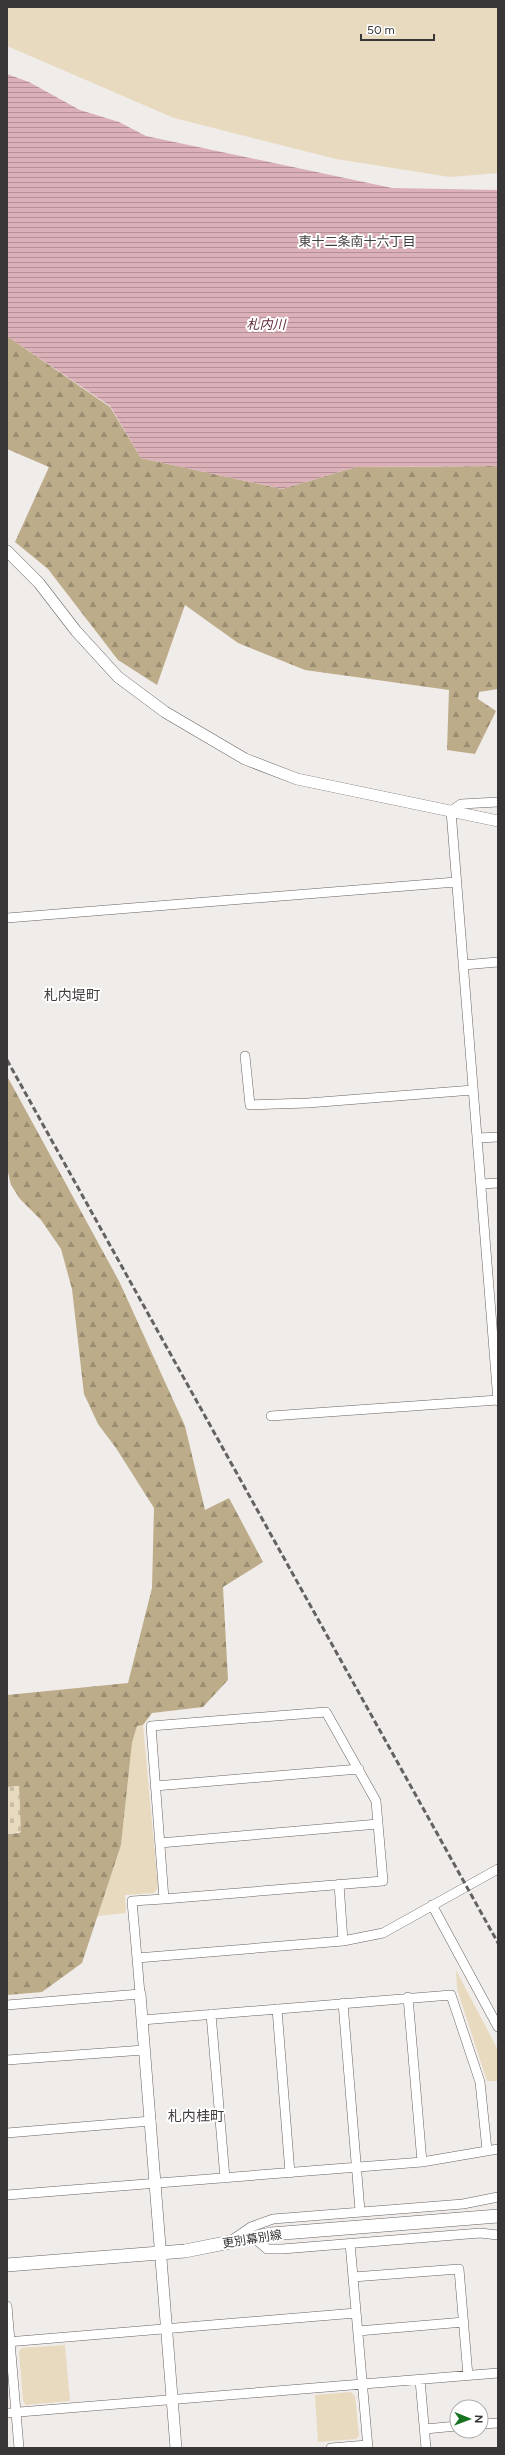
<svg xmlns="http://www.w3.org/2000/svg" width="505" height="2455" viewBox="0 0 505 2455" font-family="Figtree,'Noto Sans JP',sans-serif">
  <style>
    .green { fill: #e8dabe }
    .forest { fill: url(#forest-firs) }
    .cemetery { fill: url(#cemetery-stones) }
    .water { fill: url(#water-rules) }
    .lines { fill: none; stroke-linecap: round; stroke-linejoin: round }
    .minor-casing { stroke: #676362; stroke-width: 10 }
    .tertiary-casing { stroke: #676362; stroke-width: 12 }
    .secondary-casing { stroke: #676362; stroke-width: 14 }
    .minor { stroke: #fff; stroke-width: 9 }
    .tertiary { stroke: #fff; stroke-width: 11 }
    .secondary { stroke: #fff; stroke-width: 13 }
    .rail { stroke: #646161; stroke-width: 3; stroke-dasharray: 6 3; stroke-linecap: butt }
    .labels { text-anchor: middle; stroke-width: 4; stroke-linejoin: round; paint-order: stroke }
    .street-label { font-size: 12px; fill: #383636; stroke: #fff }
    .neighbourhood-label { font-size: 13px; fill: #413e3d; stroke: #fff }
    .water-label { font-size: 13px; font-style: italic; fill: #602938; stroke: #fff }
    .quarter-label { font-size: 14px; fill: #413e3d; stroke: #fff }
  </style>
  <defs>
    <pattern id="forest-firs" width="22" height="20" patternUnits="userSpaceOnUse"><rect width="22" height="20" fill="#bdac89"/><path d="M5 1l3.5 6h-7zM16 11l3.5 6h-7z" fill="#9b8d71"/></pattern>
    <pattern id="cemetery-stones" width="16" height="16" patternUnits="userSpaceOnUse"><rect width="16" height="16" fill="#e8dabe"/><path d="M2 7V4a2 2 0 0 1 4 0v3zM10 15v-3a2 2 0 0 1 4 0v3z" fill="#c8bca4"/></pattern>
    <pattern id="water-rules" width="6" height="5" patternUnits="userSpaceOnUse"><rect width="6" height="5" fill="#dbb0b8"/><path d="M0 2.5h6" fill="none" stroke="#b39096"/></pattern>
  </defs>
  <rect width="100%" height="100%" fill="#f0ecea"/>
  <path class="green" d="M7 7H498V173L450 177 336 159 174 118 7 46Z
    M143 1725 158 1888 154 1893 125 1895 126 1913 97 1916 121 1845 132 1743 137 1726Z
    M456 1970 498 2050V2081H487L457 1989Z
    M65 2345 70 2401 26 2405 23 2401 19 2352 22 2348Z
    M351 2392 355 2396 359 2436 356 2439 318 2442 315 2395Z"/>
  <path class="forest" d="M7 336 110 407 141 458 282 489 356 467 498 466V689L479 692 478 699 496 711 475 754 447 750 449 690 305 670 238 643 185 605 157 685 118 660 48 569 15 542 49 467 7 449Z
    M7 1076 119 1281 185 1426 205 1510 229 1498 263 1562 223 1587 228 1680 203 1707 152 1713 143 1725 137 1726 132 1743 121 1845 82 1963 42 1992 7 1995V1834L20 1833 19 1786 7 1787V1695L128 1683 152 1588 154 1508 116 1448 98 1424 84 1394 72 1289 61 1249 41 1220 20 1199 11 1185 7 1168Z"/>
  <path class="cemetery" d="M19 1786 21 1832 7 1834V1787Z"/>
  <path class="water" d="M7 74 29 82 80 110 119 122 146 136 392 188 498 190V466L356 467 282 489 141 458 110 406 7 336Z"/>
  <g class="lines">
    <defs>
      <path id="minor" d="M498 802 461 804 451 811 498 1401
        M7 918 456 882
        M463 965 498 962
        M245 1056 250 1105 308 1103 473 1090
        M478 1138 498 1137
        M481 1184 498 1183
        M271 1416 498 1400
        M155 1786 359 1769
        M160 1843 378 1824
        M339 1884 343 1941
        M432 1905 498 2027
        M137 1958 132 1901 164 1899 383 1881 376 1801 326 1712 151 1726 164 1899
        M408 1997 422 2162
        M343 2003 360 2211
        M7 2005 140 1994 137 1958 343 1941 383 1933 498 1869
        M277 2009 290 2173
        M211 2014 225 2178
        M142 2020 451 1995 480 2082 487 2150
        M7 2060 144 2050
        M7 2133 151 2121
        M7 2195 422 2162 498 2149
        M253 2237 267 2249H282L480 2233 498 2235
        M232 2240 251 2227 273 2219 463 2204 498 2197
        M350 2243 368 2448
        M353 2277 459 2269 468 2376
        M7 2306 19 2448
        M358 2331 464 2322
        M7 2342 356 2313
        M420 2380 426 2448
        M7 2413 498 2373
        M481 2424 498 2423
        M425 2429 457 2426
        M331 2448 367 2445"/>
      <path id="tertiary" d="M7 551 39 583 76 631 118 677 165 712 245 759 297 779 498 821
        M140 1994 176 2448"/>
      <path id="secondary" d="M7 2265 185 2251 271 2234 498 2216"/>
    </defs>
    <use href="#minor" class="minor-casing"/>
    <use href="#tertiary" class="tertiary-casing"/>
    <use href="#secondary" class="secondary-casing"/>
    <use href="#minor" class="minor"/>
    <use href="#tertiary" class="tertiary"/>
    <use href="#secondary" class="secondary"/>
    <path class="rail" d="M7 1060 498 1943"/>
  </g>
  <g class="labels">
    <g class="street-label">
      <text transform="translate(252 2239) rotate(-9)" y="4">更別幕別線</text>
    </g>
    <g class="neighbourhood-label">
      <text x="357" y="246">東十二条南十六丁目</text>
    </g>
    <g class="water-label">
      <text x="266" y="329">札内川</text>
    </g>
    <g class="quarter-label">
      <text x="72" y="1000">札内堤町</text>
      <text x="196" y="2121">札内桂町</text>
    </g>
  </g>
  <rect width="505" height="2455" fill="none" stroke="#383636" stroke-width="16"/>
  <g transform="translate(469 2419) rotate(91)"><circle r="19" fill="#ffffff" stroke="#afafaf"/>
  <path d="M0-3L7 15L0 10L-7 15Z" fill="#167322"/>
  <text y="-6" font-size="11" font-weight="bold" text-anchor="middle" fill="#383636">N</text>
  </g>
  <path d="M361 34v6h73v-6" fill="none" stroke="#383636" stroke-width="2"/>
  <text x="367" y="34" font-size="12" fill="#383636" stroke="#ffffff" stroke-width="3" paint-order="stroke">50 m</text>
</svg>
